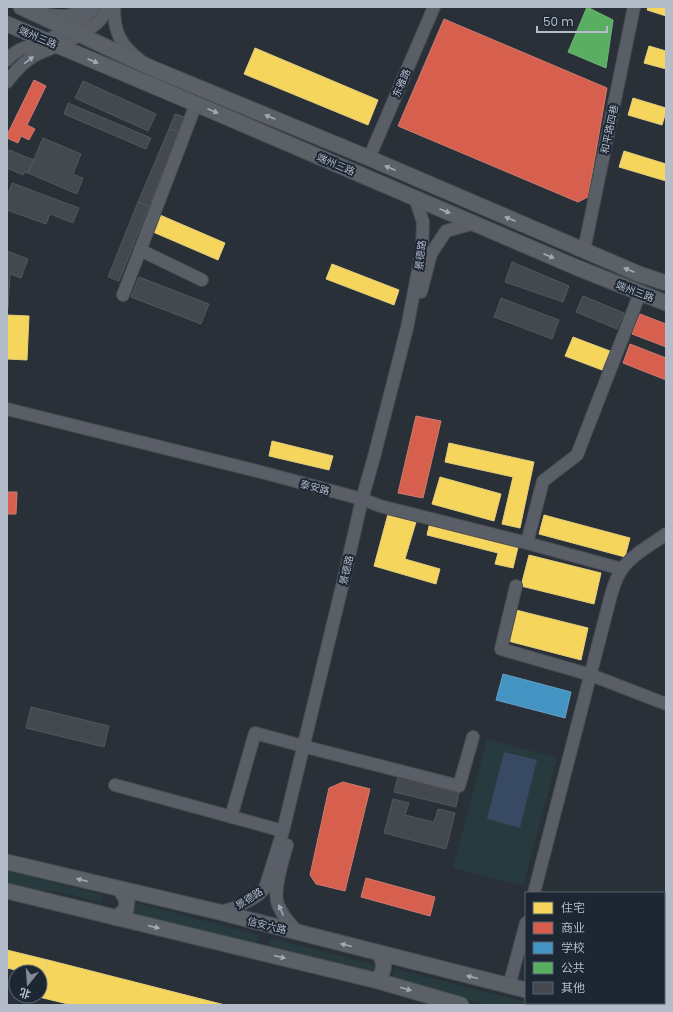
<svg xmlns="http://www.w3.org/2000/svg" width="673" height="1012" viewBox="0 0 673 1012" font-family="Poppins,'Noto Sans SC',sans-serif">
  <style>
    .green { fill: #273a3e }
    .water { fill: #384963 }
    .homes { fill: #f6d55c; stroke: #e2ce7d }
    .shops { fill: #d6604d; stroke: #cc7c72 }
    .schools { fill: #4393c3; stroke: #659fc5 }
    .public { fill: #5aae61; stroke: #75b280 }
    .building { fill: #444950; stroke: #52575f }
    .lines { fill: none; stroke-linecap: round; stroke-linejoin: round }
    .minor-casing { stroke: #484c53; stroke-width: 14 }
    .major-casing { stroke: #484c55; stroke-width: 17 }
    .minor { stroke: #5a5e66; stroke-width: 12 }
    .major { stroke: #5c6168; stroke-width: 15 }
    .oneway { fill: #a2a9b5 }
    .oneway2 { fill: #a2aab6 }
    .labels { text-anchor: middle; stroke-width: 4; stroke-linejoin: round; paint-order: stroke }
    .street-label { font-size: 10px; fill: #b4bcc9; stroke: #1d2633 }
  </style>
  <rect width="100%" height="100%" fill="#2a3038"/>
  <path class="green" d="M487 739 557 758 523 886 453 868Z
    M7 871 103 895 102 902 58 892 19 887 7 884Z
    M124 900 259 935 256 946 122 911Z
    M270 938 376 965 373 977 268 949Z
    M395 969 526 1002V1003H531L539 1005H489L392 981Z"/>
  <path class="water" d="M504 752 537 760 520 828 487 819Z"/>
  <path class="homes" d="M648 7H666V16L647 10Z
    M649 46 666 51V69L644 63Z
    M255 48 378 100 368 125 244 74Z
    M633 98 666 108V112L662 125 628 115Z
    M624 151 666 164V181L619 167Z
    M160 215 225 243 218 260 153 232Z
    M332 264 399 290 394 305 326 279Z
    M7 315 29 316 27 360 7 359Z
    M573 337 610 351 602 370 565 356Z
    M272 441 333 456 329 470 269 456Z
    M449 443 534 462 520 528 502 524 513 477 445 462Z
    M440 477 501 494 494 521 432 504Z
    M388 514 416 522 405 559 440 569 436 584 374 566Z
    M544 515 630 538 625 557 539 534Z
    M430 522 519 543 513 568 495 564 498 553 427 535Z
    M529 555 601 573 594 604 521 586Z
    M516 610 588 628 581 660 508 641Z
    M666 925V967L664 968V926Z
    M7 950 48 960 44 977 40 976V972H24L7 968Z
    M48 960 225 1005H72L39 997 40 996V993Z"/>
  <path class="shops" d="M444 19 607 88 588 197 578 202 398 126Z
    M34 80 46 86 27 125 35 129 29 140 21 136 18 143 7 138V135Z
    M640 314 666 324V347L632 334Z
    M630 344 666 358V380L623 363Z
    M416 416 441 421 423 498 398 493Z
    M7 492H17L16 514H7Z
    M343 782 370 789 345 891 316 884 310 875 329 788Z
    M366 878 435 897 430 916 361 897Z"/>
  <path class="schools" d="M503 674 571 692 565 718 496 700Z"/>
  <path class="public" d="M587 7 613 20 606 68 568 52Z"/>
  <path class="building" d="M83 81 156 114 148 131 75 98Z
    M68 103 151 138 146 149 64 114Z
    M175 114 185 117 179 132 169 129Z
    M169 129 179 132 149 206 138 202Z
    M43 138 81 154 73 174 83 178 77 194 28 173Z
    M9 150 34 160 28 173 24 172 23 175 7 168V154Z
    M12 183 79 208 73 223 50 214 46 224 7 210V197Z
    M138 202 149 206 119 281 108 277Z
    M7 251 28 259 21 278 10 274 8 309H7Z
    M512 262 569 286 563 302 505 282Z
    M139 277 209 304 201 324 131 297Z
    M583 296 624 313 617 329 576 312Z
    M501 298 559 320 552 339 494 317Z
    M31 707 109 726 104 747 26 728Z
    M399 773 460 788 456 807 394 792Z
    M393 799 409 803 405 815 434 822 438 809 455 813 446 849 384 833Z"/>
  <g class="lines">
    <defs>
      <path id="minor" d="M114 7C114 32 120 45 140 60
        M42 13C60 19 73 16 89 7
        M7 60C19 46 30 47 45 41 63 33 83 23 94 7
        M7 82C13 74 20 66 28 60 35 54 44 51 52 48 68 41 88 33 100 20 103 16 106 11 108 7
        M369 158 434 7
        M140 250 202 280
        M584 250 634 7
        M421 292 431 254 446 231 475 223
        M123 295 196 104
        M7 409 261 472 362 499 380 506 527 543 622 569
        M527 543 543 481 577 455 640 293
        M516 586 501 649 591 675 666 704
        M115 785 283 831
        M231 817 255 733 310 748 459 786 473 737
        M287 845C283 859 274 887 277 901 280 913 289 923 298 932
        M534 893 611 595C614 586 616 577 622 569 633 554 651 545 666 534
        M220 912 234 908 248 901 258 895 265 888 283 831 345 574 362 499 374 457 407 328 422 250 423 222 415 198
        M509 986 526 923"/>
      <path id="major" d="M21 7 149 67 369 158 639 274 666 283
        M7 24 196 104 578 268 666 303
        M7 862 219 912 526 990
        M7 891 378 981 461 1005
        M116 918 126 910 127 900 120 889
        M378 981C385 968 385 967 380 953
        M582 1003 590 1005"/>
    </defs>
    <use href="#minor" class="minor-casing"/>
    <use href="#major" class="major-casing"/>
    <use href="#minor" class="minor"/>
    <use href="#major" class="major"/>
  </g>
  <defs><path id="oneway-solid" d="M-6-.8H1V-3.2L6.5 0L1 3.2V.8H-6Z"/></defs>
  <g class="oneway">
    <use href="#oneway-solid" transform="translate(29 60) rotate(-37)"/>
    <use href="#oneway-solid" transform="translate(281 910) rotate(-114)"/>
  </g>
  <g class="oneway2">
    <use href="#oneway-solid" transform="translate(93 61) rotate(23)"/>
    <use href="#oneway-solid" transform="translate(213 111) rotate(23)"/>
    <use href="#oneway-solid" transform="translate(270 117) rotate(-157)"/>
    <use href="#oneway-solid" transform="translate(390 168) rotate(-157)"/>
    <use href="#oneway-solid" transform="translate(445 211) rotate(23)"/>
    <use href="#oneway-solid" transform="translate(510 219) rotate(-157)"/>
    <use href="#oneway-solid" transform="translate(549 256) rotate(23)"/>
    <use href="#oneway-solid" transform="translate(629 270) rotate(-157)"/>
    <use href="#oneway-solid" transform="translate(82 880) rotate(-166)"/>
    <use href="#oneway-solid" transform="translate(154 927) rotate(13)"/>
    <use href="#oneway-solid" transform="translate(346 945) rotate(-166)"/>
    <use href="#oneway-solid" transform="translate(280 957) rotate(14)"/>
    <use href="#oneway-solid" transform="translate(472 977) rotate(-166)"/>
    <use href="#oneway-solid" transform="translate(406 989) rotate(16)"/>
  </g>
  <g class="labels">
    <g class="street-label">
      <text transform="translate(38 37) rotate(23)" y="4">端州三路</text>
      <text transform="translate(401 83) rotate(-67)" y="4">东雅路</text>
      <text transform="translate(609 129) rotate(-78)" y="4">和平路四巷</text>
      <text transform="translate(336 164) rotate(23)" y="4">端州三路</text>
      <text transform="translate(420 255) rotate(-83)" y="4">景德路</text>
      <text transform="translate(635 291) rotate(21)" y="4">端州三路</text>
      <text transform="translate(315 487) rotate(15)" y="4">泰安路</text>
      <text transform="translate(346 570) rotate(-77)" y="4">景德路</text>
      <text transform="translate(249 898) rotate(-33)" y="4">景德路</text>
      <text transform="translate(267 925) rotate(14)" y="4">信安六路</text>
    </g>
  </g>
  <rect width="673" height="1012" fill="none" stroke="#b4bcc9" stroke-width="16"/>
  <rect x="525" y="892" width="140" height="112" fill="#1d2633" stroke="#59626f"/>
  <rect x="533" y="902" width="20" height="12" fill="#f6d55c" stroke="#59626f"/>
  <text x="561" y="912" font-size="12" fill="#b4bcc9">住宅</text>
  <rect x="533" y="922" width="20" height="12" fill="#d6604d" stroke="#59626f"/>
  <text x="561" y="932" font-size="12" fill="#b4bcc9">商业</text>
  <rect x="533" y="942" width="20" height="12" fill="#4393c3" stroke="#59626f"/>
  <text x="561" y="952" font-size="12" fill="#b4bcc9">学校</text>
  <rect x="533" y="962" width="20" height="12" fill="#5aae61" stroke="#59626f"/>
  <text x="561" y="972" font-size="12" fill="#b4bcc9">公共</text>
  <rect x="533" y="982" width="20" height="12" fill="#444950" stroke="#59626f"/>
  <text x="561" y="992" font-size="12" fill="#b4bcc9">其他</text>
  <g transform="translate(28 984) rotate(197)"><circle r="19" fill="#1d2633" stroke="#59626f"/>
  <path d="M0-3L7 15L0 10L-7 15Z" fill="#848b96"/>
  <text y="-6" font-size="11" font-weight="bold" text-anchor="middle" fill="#b4bcc9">北</text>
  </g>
  <path d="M537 26v6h70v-6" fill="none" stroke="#b4bcc9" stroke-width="2"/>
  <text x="543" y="26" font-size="12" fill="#b4bcc9" stroke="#1d2633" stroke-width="3" paint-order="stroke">50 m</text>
</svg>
